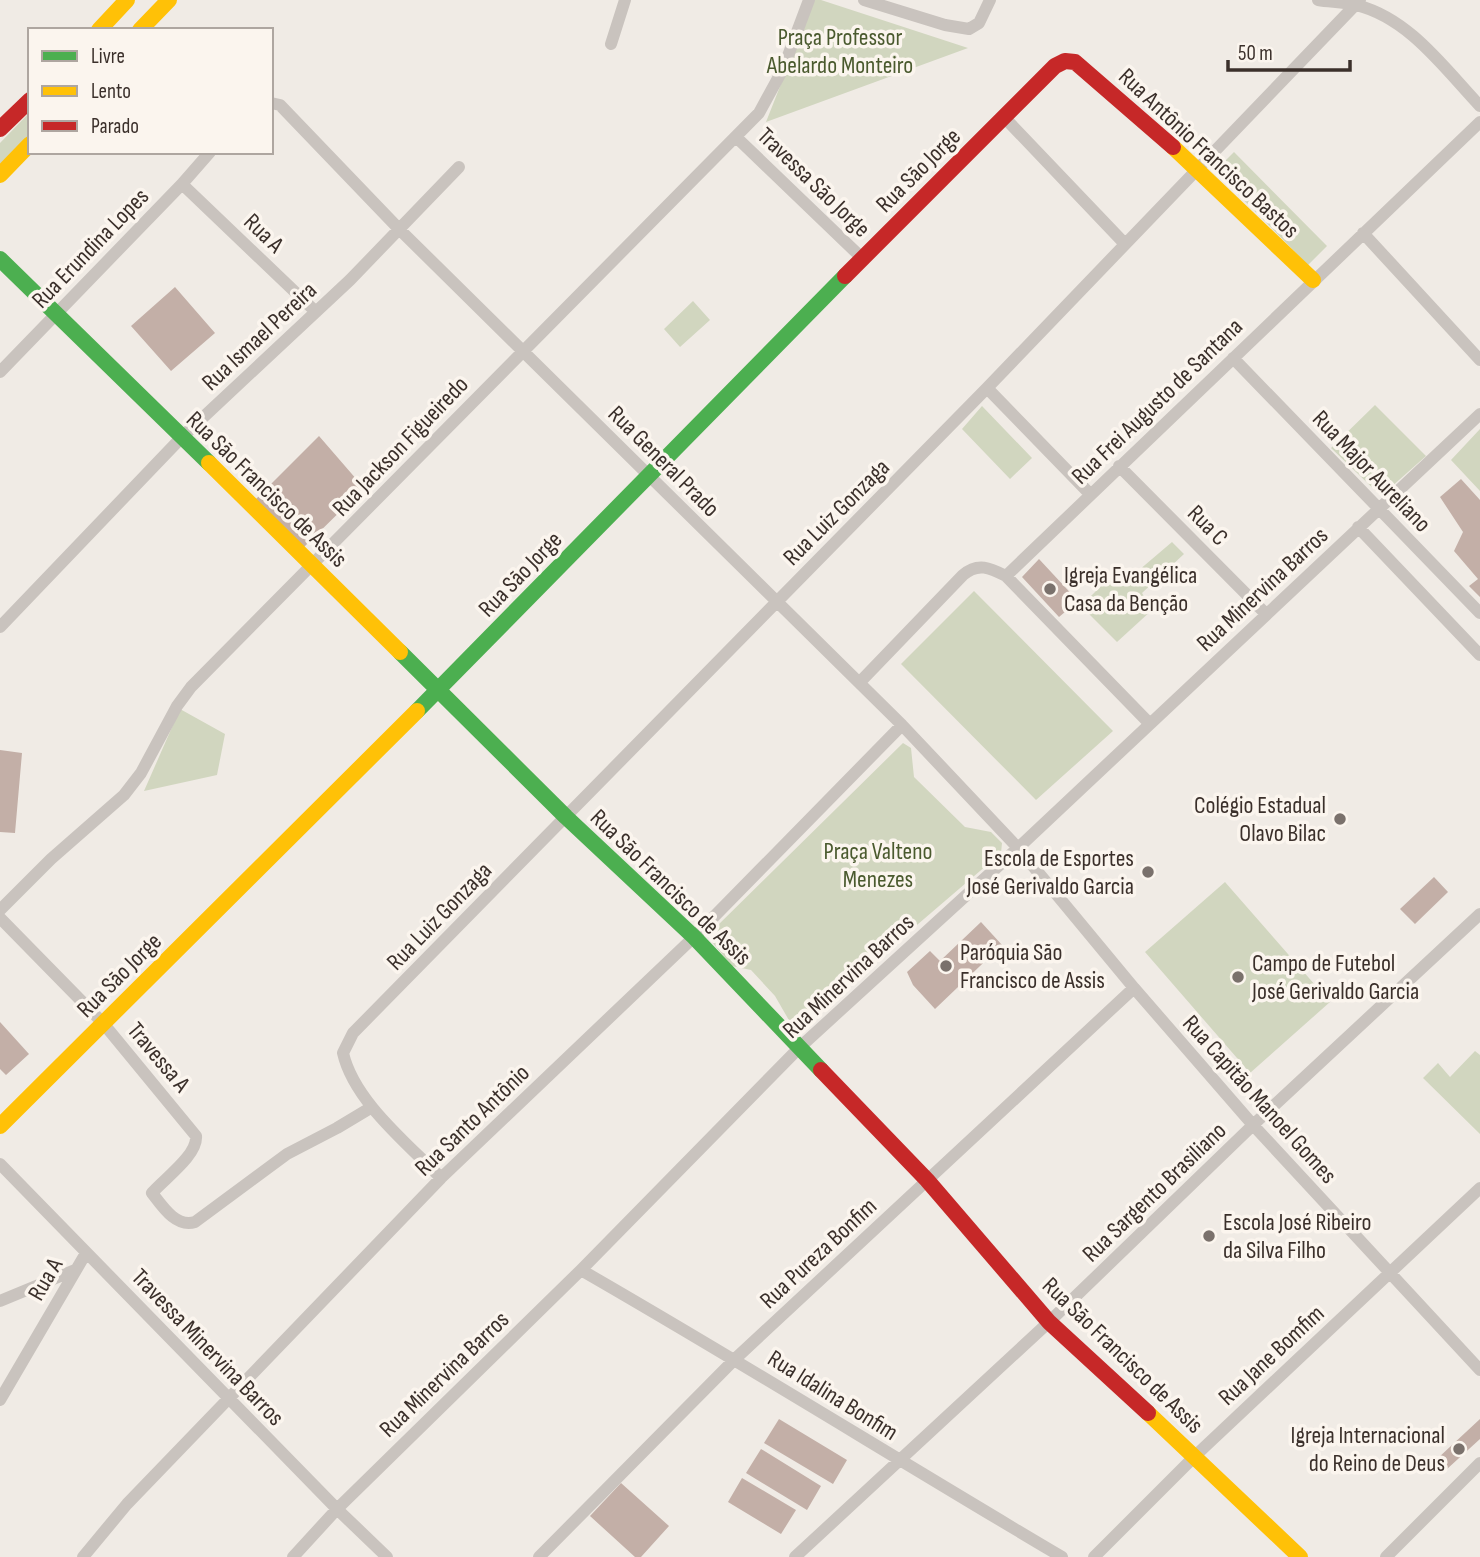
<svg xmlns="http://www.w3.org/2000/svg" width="1480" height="1557" viewBox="0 0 1480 1557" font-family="'Sofia Sans Condensed',sans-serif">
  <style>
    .green { fill: #d1d6bf }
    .building { fill: #c3afa7 }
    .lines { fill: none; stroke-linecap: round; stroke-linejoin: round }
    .street { stroke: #c9c3be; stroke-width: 12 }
    .fast { stroke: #4caf50; stroke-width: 16 }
    .slow { stroke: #ffc107; stroke-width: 16 }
    .jam { stroke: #c62828; stroke-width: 16 }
    .poi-dot { fill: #7a716c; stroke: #fbf5ee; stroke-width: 2.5 }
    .labels { text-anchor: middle; stroke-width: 7; stroke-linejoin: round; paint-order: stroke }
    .park-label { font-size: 24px; fill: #4a5a2e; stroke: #fbf5ee }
    .street-label { font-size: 24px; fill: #3b302b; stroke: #fbf5ee }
    .poi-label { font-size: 24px; fill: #3b302b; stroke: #fbf5ee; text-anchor: start }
  </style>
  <rect width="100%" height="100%" fill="#f0ebe5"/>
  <path class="green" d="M814 0H821L968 48 766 122Z
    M30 112V135L0 164V143Z
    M1234 152 1327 246 1308 265 1215 171Z
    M693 301 710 320 680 347 664 329Z
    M1375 405 1426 456 1381 496 1331 448Z
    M982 406 1032 458 1010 479 962 429Z
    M1480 429V491L1451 460Z
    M1172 542 1184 554 1142 593 1152 610 1117 642 1081 606 1114 573 1125 582Z
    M974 591 1113 731 1036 800 901 664Z
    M180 709 225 734 217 775 144 791Z
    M903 743 911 748 914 777 965 827 991 832 1002 843 1001 853 799 1026 790 1022 775 996 751 970 732 966 712 942 715 928Z
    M1225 882 1330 1002 1250 1073 1145 952Z
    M1475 1051 1480 1055V1134L1423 1078 1438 1063 1450 1077Z"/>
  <path class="building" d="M175 287 215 333 171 371 131 326Z
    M319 436 364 488 303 548 256 499Z
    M1461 479 1480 500V597L1469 586 1478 579 1454 551 1463 532 1440 497Z
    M1039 559 1078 601 1059 617 1022 577Z
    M0 750 22 753 15 833 0 832Z
    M1434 877 1448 892 1415 924 1400 909Z
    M981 922 1002 945 935 1009 913 985 907 972 930 951 940 961Z
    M0 1022 29 1054 6 1075 0 1069Z
    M779 1419 847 1460 833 1484 764 1443Z
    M1480 1419V1439L1447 1469 1438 1458Z
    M761 1449 821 1486 807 1510 746 1473Z
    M742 1478 796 1510 781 1534 728 1502Z
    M621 1483 669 1526 641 1557H635L590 1516Z"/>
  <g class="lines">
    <path class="street" d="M864 0 945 25 969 29 979 23 990 0
      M1318 0C1330 2 1344 2 1356 5 1409 18 1444 68 1480 106
      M611 44 625 0
      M271 103 280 105 399 229 902 725 1018 848 1134 988 1253 1125 1480 1370
      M1003 116 1125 244
      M736 137 862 258
      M182 184 316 312
      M1363 233 1480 360
      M1233 358 1480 613
      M0 372 182 184 210 152
      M987 388 1090 494
      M1119 466 1266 614
      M1358 527 1480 655
      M1006 576 1480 122
      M0 627 181 438 350 280 459 167
      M860 682 963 575C978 562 990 568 1006 576L1150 724
      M0 910 51 859 124 795 141 773 177 706 191 687 759 113 783 69 809 0
      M0 918 103 1023 196 1136C198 1155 164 1179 152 1193 162 1206 176 1228 195 1222L287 1154 337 1128 372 1107
      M0 1164 337 1509 387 1557
      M441 1178C407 1143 354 1101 343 1053L353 1033 987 388 1360 0
      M581 1270C743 1363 901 1462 1062 1557
      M0 1301 75 1270
      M0 1400 86 1253
      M83 1557 127 1504 441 1178 694 937 902 725
      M293 1557 337 1509 581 1270 799 1048 1018 848 1480 414
      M539 1557 735 1359 1134 988
      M795 1557 1049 1322 1253 1125 1480 914
      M1094 1557 1195 1456 1480 1188
      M1386 1557 1480 1463"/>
    <path class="fast" d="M0 259 209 463
      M400 652 566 817 694 937 821 1070
      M417 711 845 276"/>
    <path class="slow" d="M99 30 127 0
      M140 30 169 0
      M1173 147 1313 280
      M0 175 30 144
      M209 463 400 652
      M0 1126 417 711
      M1148 1413 1300 1557"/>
    <path class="jam" d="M0 129 30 100
      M845 276 1055 66 1065 61 1075 62 1173 147
      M821 1070 927 1180 1049 1322 1148 1413"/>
  </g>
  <g class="poi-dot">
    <circle cx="1050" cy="589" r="7"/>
    <circle cx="1340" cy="819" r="7"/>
    <circle cx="1148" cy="872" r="7"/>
    <circle cx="946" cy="966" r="7"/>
    <circle cx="1238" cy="977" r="7"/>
    <circle cx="1209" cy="1236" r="7"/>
    <circle cx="1459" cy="1449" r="7"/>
  </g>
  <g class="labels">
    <g class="park-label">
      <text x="840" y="45">Praça Professor<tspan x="840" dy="28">Abelardo Monteiro</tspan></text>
      <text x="878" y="859">Praça Valteno<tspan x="878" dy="28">Menezes</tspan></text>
    </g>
    <g class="street-label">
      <text transform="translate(1209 153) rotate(43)" y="8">Rua Antônio Francisco Bastos</text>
      <text transform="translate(918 170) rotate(-45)" y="8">Rua São Jorge</text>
      <text transform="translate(814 182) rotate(44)" y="8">Travessa São Jorge</text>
      <text transform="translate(264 233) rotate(44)" y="8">Rua A</text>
      <text transform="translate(90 248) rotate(-46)" y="8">Rua Erundina Lopes</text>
      <text transform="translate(259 336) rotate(-43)" y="8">Rua Ismael Pereira</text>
      <text transform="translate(1157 401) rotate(-44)" y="8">Rua Frei Augusto de Santana</text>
      <text transform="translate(400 446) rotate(-46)" y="8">Rua Jackson Figueiredo</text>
      <text transform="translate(664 461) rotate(45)" y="8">Rua General Prado</text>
      <text transform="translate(1372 471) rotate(46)" y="8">Rua Major Aureliano</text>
      <text transform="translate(267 489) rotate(44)" y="8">Rua São Francisco de Assis</text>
      <text transform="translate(836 512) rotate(-45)" y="8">Rua Luiz Gonzaga</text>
      <text transform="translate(1208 525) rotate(45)" y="8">Rua C</text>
      <text transform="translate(520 574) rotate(-46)" y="8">Rua São Jorge</text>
      <text transform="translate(1262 589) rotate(-43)" y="8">Rua Minervina Barros</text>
      <text transform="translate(671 887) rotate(44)" y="8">Rua São Francisco de Assis</text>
      <text transform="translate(439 916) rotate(-46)" y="8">Rua Luiz Gonzaga</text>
      <text transform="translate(119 975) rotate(-45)" y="8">Rua São Jorge</text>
      <text transform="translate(848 976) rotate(-43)" y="8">Rua Minervina Barros</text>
      <text transform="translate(159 1057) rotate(50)" y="8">Travessa A</text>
      <text transform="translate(1260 1099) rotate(48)" y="8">Rua Capitão Manoel Gomes</text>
      <text transform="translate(472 1120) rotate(-44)" y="8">Rua Santo Antônio</text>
      <text transform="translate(1154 1192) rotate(-44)" y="8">Rua Sargento Brasiliano</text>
      <text transform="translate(818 1253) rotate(-43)" y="8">Rua Pureza Bonfim</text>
      <text transform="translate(45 1279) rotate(-60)" y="8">Rua A</text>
      <text transform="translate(208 1347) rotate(46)" y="8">Travessa Minervina Barros</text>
      <text transform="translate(1123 1355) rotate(44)" y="8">Rua São Francisco de Assis</text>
      <text transform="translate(1271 1355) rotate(-43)" y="8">Rua Jane Bomfim</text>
      <text transform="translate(444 1374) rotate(-44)" y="8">Rua Minervina Barros</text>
      <text transform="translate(833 1395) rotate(32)" y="8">Rua Idalina Bonfim</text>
    </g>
    <g class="poi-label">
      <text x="1064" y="583">Igreja Evangélica<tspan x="1064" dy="28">Casa da Benção</tspan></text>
      <text x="1326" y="813" text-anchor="end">Colégio Estadual<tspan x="1326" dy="28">Olavo Bilac</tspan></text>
      <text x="1134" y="866" text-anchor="end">Escola de Esportes<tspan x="1134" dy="28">José Gerivaldo Garcia</tspan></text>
      <text x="960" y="960">Paróquia São<tspan x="960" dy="28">Francisco de Assis</tspan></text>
      <text x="1252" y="971">Campo de Futebol<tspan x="1252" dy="28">José Gerivaldo Garcia</tspan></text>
      <text x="1223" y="1230">Escola José Ribeiro<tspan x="1223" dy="28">da Silva Filho</tspan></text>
      <text x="1445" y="1443" text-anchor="end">Igreja Internacional<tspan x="1445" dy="28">do Reino de Deus</tspan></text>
    </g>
  </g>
  <rect x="28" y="28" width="245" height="126" fill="#fbf5ee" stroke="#aea6a0" stroke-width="2"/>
  <rect x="42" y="51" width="35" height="10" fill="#4caf50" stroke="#aea6a0" stroke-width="2"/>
  <text x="91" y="63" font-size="21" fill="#3b302b">Livre</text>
  <rect x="42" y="86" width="35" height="10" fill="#ffc107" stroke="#aea6a0" stroke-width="2"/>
  <text x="91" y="98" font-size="21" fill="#3b302b">Lento</text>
  <rect x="42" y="121" width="35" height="10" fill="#c62828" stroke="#aea6a0" stroke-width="2"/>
  <text x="91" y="133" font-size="21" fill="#3b302b">Parado</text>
  <path d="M1228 60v10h122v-10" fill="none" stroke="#3b302b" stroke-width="3.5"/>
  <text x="1238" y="60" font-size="21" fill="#3b302b" stroke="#fbf5ee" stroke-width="5" paint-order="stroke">50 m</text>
</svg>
